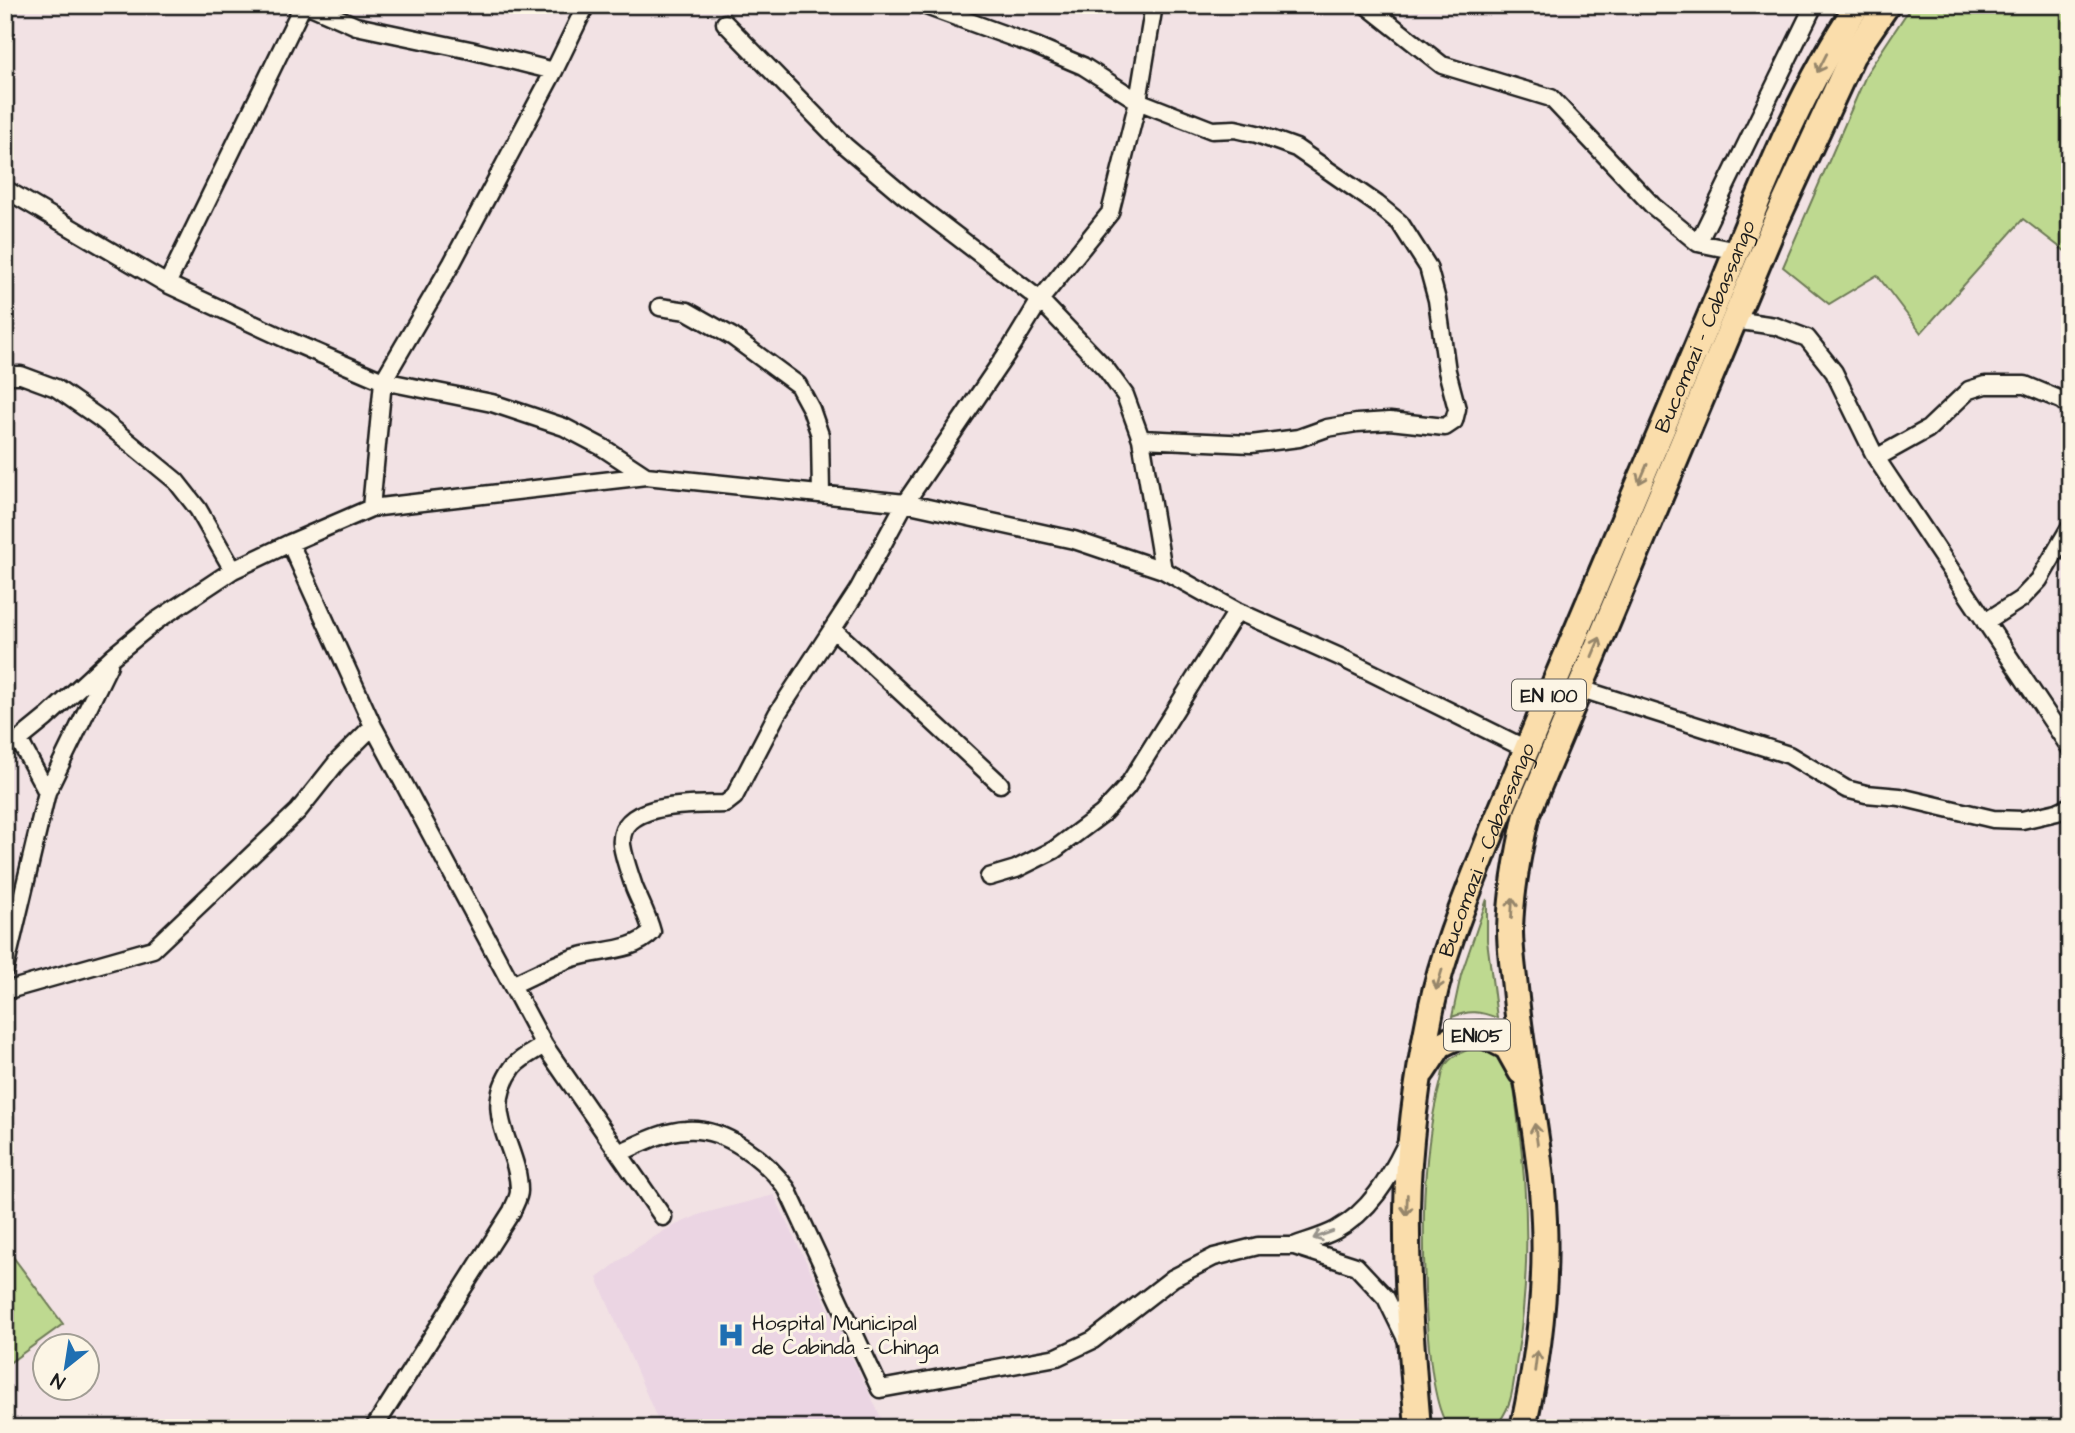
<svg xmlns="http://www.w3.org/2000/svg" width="2075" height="1433" viewBox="0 0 2075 1433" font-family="'Architects Daughter',sans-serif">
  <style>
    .built { fill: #ebd5e3 }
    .green { fill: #bed990; stroke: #6d7a56; stroke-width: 2 }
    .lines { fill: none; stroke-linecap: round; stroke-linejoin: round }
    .minor-casing { stroke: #1c1c1c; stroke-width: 21 }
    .primary-casing { stroke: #1c1c1c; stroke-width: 30 }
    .minor { stroke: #fcf5e5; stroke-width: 16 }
    .primary { stroke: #faddab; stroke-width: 24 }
    .oneway { stroke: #96866b }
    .oneway2 { stroke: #97938b }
    .labels { text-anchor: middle; stroke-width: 6; stroke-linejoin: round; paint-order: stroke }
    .shield { fill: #fcf5e5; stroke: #5f5d58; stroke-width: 2 }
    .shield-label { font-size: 19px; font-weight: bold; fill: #1c1c1c }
    .street-label { font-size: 21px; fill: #1c1c1c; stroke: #fcf5e5 }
    .poi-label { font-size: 21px; fill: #1c1c1c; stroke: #fcf5e5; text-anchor: start }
  </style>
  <rect width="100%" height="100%" fill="#f2e2e4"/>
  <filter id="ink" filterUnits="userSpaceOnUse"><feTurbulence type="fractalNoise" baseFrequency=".0143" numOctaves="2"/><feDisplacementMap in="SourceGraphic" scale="14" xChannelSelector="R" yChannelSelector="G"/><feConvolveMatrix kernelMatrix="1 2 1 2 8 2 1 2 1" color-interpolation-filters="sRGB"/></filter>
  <g filter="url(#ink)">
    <path class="built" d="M774 1195 886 1428H661L597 1278 635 1249 667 1229 701 1214Z"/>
    <path class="green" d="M1912 5H2070V255L2023 219 1921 333 1877 275 1829 304 1783 267 1867 73Z
      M1487 899V940L1497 1018C1480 1011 1469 1010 1452 1017L1461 975Z
      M1472 1048C1485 1049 1497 1051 1505 1062 1514 1075 1516 1104 1518 1120 1529 1204 1530 1280 1516 1364 1513 1388 1512 1411 1493 1428H1450C1423 1402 1422 1228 1425 1186 1427 1152 1431 1118 1440 1085 1442 1079 1442 1070 1446 1065 1451 1056 1463 1052 1472 1048Z
      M5 1246 63 1324 5 1366Z"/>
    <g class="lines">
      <defs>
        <path id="minor" d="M308 5 356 26 470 50 554 71
          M923 5 1036 46 1083 66 1138 101 1212 130 1235 129 1257 134 1296 148 1377 204 1400 223 1428 267 1437 300 1447 371 1457 409 1454 421 1445 427 1390 421 1357 423 1327 428 1299 438 1251 444 1141 439
          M1366 5 1442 65 1551 98 1653 206 1698 243 1737 251
          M725 23 845 146 903 195 1040 300 1106 369 1125 395 1141 439 1163 570
          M5 189 167 284 290 341 383 381 492 403 564 427 602 447 646 476
          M1698 243 1814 5
          M167 284 303 5
          M660 307 687 311 733 337 798 385 811 409 820 435 821 494
          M1734 320 1775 326 1807 338 1834 372 1876 458 2070 748
          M5 375H21L56 388 102 420 176 481 198 509 233 570
          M1876 458 1928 429 1969 390 1985 385H2025L2061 400 2070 407
          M371 508 383 381 452 263 554 71 586 5
          M290 543 373 726 544 1045 663 1217
          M1985 622 2021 599 2039 580 2070 527
          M833 629 1000 784
          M1578 688 1789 755 1846 789 1866 794 1900 797 1993 819 2022 820 2057 812 2070 806
          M19 740 47 792
          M5 745 19 740 46 718 113 656 156 621 233 570 290 543 371 508 646 476 905 503 1074 540 1163 570 1237 611 1340 657 1526 749
          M989 877 1016 869 1054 850 1102 814 1127 787 1237 611
          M5 969 47 792 109 665
          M512 985C532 976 552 965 573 958 599 949 632 953 652 932 648 916 640 902 634 887 630 874 624 859 622 845 617 800 698 805 725 804L734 797 777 714 858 590 905 503 1012 346 1040 300 1110 213 1138 101 1154 5
          M5 991 153 949 298 811 337 762 373 726
          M1405 1146C1389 1179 1369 1212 1336 1230 1323 1237 1307 1241 1294 1246L1356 1266 1386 1298 1407 1341
          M619 1153C640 1144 663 1131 686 1130 725 1127 766 1160 787 1189L880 1389 1057 1357 1093 1340 1173 1278 1214 1257 1258 1246H1294
          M374 1428 512 1211C514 1205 519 1198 519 1191 519 1145 479 1114 513 1067 520 1058 535 1051 544 1045"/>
        <g id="primary">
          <path d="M1423 1071 1440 1045 1458 1036 1482 1034 1507 1047 1521 1072"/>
          <path id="s1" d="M1418 1428C1412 1355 1406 1283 1407 1210 1408 1141 1418 1072 1432 1005 1445 944 1471 886 1493 829 1562 662 1633 496 1704 330 1751 220 1790 105 1858 5"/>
          <path d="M1523 1428C1538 1361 1547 1290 1544 1221 1541 1143 1522 1066 1515 988 1513 969 1510 949 1510 930 1511 890 1518 853 1527 814L1772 230 1852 56 1887 5"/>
        </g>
      </defs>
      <use href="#minor" class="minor-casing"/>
      <use href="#primary" class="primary-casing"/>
      <use href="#minor" class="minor"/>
      <use href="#primary" class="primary"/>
    </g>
    <defs><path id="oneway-shaft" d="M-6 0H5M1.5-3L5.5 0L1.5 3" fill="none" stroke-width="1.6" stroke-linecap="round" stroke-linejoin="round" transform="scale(1.75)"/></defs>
    <g class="oneway">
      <use href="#oneway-shaft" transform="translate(1822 63) rotate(117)"/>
      <use href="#oneway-shaft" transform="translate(1643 474) rotate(113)"/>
      <use href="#oneway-shaft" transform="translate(1596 647) rotate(-67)"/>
      <use href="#oneway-shaft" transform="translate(1512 908) rotate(-87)"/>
      <use href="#oneway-shaft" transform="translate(1439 980) rotate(107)"/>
      <use href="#oneway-shaft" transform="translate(1536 1134) rotate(-98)"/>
      <use href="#oneway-shaft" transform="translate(1407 1205) rotate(92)"/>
      <use href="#oneway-shaft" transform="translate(1536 1361) rotate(-83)"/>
    </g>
    <use class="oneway2" href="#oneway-shaft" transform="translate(1323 1235) rotate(160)"/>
  </g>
  <defs>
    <symbol id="hospital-bare" viewBox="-9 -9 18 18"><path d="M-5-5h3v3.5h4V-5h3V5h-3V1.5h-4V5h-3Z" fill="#1f6fb2" stroke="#fcf5e5" stroke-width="2.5" paint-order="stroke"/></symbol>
  </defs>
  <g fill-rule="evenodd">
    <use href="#hospital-bare" x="712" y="1316" width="38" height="38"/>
  </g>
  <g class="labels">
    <g class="shield">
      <rect x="1512" y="679.5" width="74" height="31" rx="5"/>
      <rect x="1444" y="1019.5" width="66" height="31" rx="5"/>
    </g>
    <g class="shield-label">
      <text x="1549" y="702">EN 100</text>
      <text x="1477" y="1042">EN105</text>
    </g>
    <g class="street-label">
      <text dy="7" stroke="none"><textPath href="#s1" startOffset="1157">Bucomazi - Cabassango</textPath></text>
      <text dy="7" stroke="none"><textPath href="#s1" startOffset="590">Bucomazi - Cabassango</textPath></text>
    </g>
    <g class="poi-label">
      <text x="752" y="1330">Hospital Municipal<tspan x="752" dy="24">de Cabinda - Chinga</tspan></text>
    </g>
  </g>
  <rect width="2075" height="1433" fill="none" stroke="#fcf5e5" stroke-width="28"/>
  <rect x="14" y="14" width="2047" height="1405" fill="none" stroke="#1c1c1c" stroke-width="2.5" filter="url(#ink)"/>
  <g transform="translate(66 1367) rotate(210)"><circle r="33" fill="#fcf5e5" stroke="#a29e95" stroke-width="2"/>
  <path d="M0-5L12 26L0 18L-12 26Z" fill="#1f6fb2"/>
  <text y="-10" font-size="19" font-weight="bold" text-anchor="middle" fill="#1c1c1c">N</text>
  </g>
</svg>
